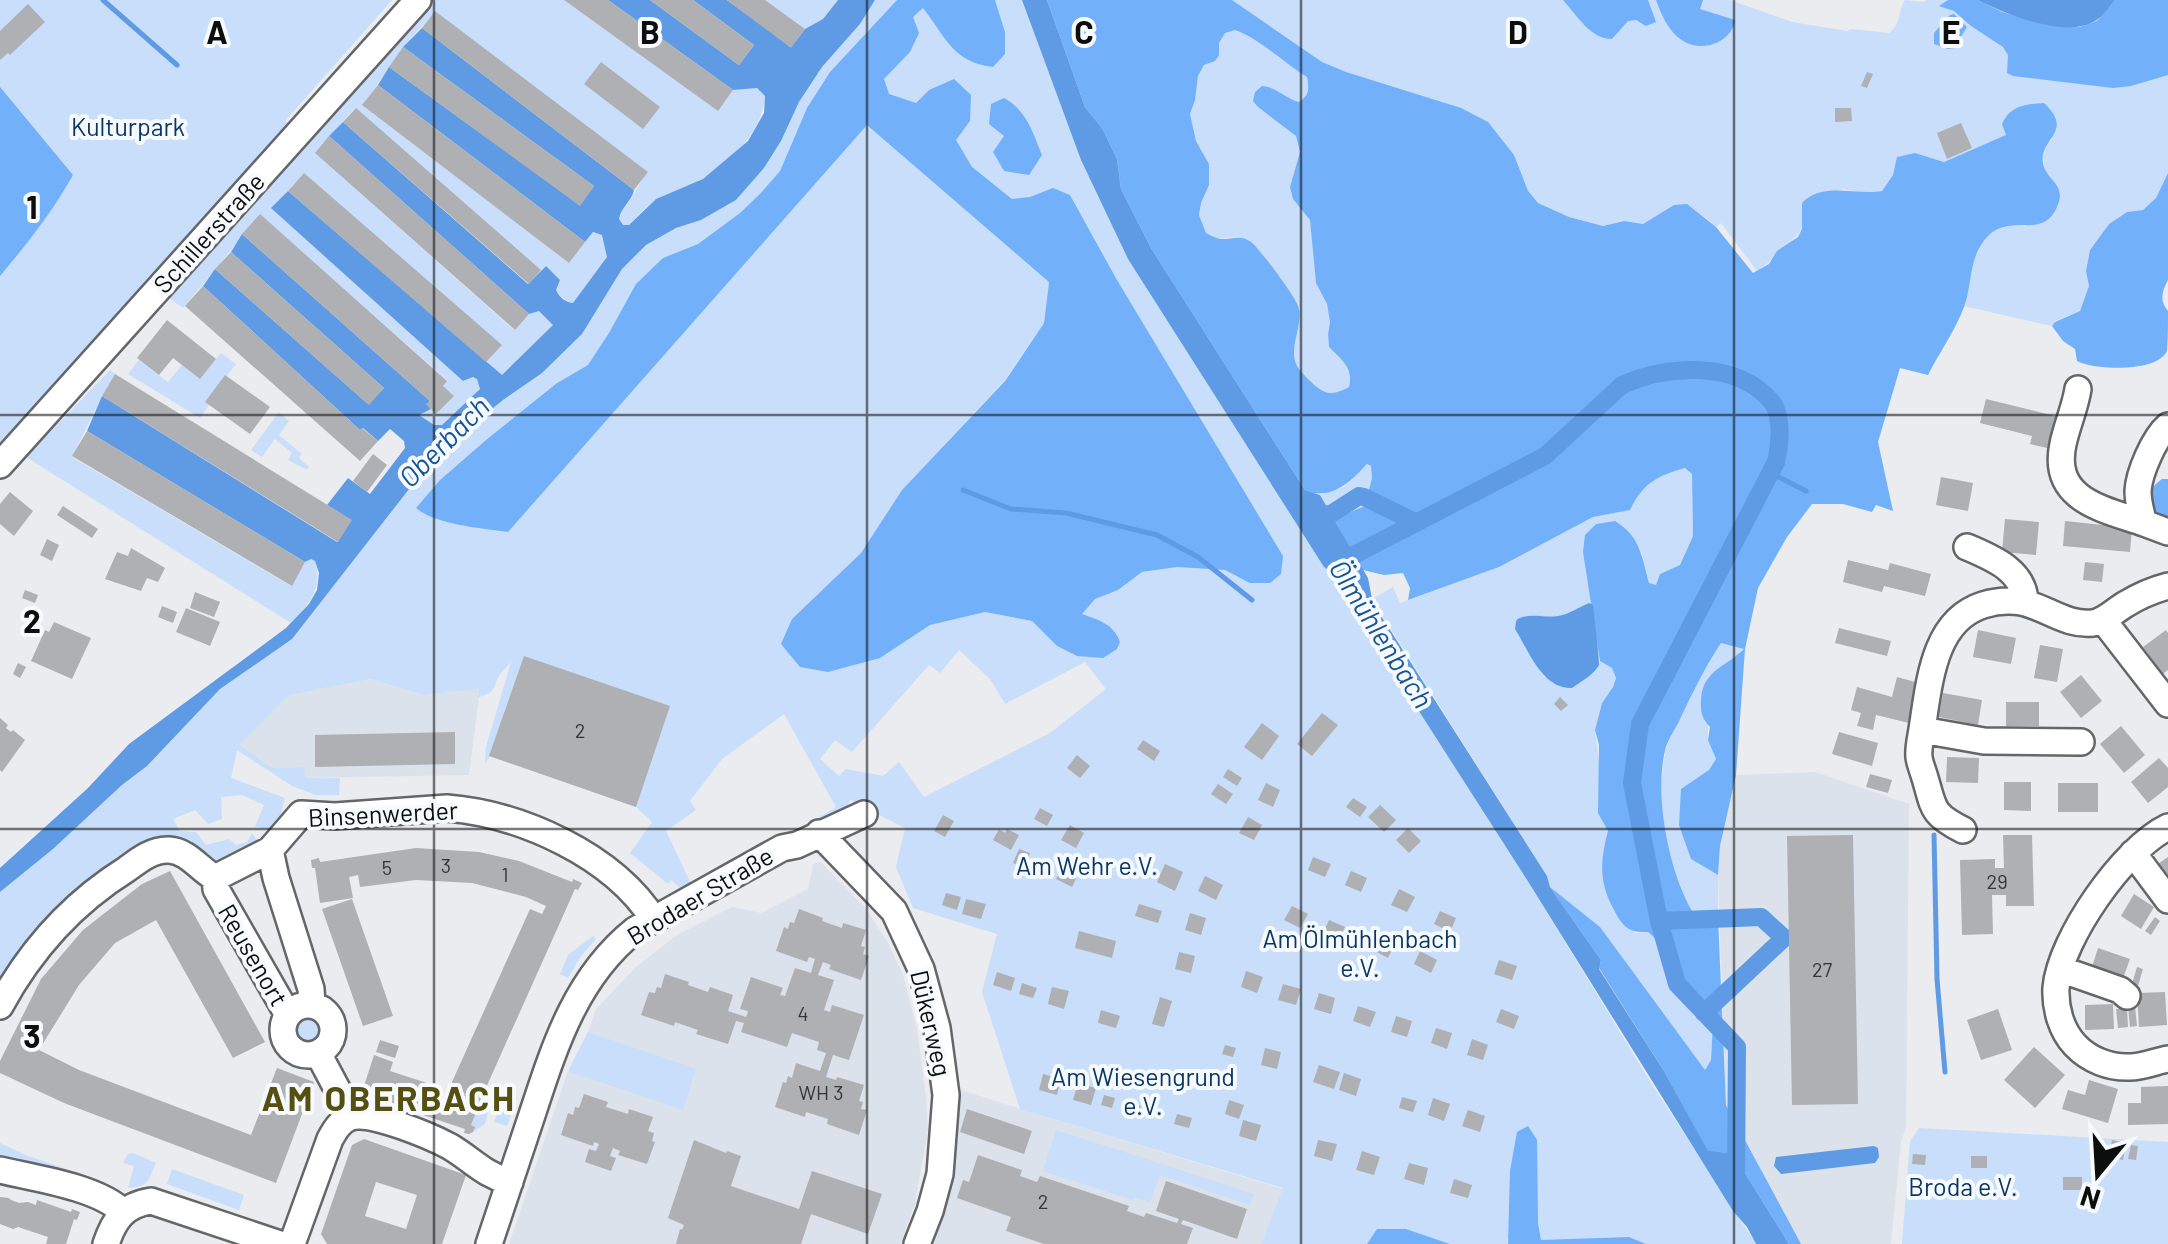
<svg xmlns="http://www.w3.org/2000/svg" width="2168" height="1244" viewBox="0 0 2168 1244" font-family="Barlow,sans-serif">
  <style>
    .built { fill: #dbe2eb }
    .green { fill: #c8defa; fill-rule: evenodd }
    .forest { fill: #72b0fa; fill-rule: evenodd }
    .water { fill: #5e9be4 }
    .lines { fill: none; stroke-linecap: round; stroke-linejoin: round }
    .stream { stroke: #5e9be4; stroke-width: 5 }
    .canal { stroke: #5e9be4; stroke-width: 18 }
    .building { fill: #aeb0b3; fill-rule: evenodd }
    .minor-casing { stroke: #646669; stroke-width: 30 }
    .minor { stroke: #fff; stroke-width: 25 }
    .grid { fill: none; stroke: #0c0d0d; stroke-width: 2.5; stroke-opacity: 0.55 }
    .labels { text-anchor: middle; stroke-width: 8; stroke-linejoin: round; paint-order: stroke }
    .number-label { font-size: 20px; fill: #343636 }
    .park-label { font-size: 25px; fill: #0a3664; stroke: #f7fafd }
    .street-label { font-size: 25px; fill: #0c0d0d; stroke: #f7fafd }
    .water-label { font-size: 28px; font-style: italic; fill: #145395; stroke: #f7fafd }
    .district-label { font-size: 35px; font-weight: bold; letter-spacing: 2.5px; fill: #554f11; stroke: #f7fafd }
    .grid-label { font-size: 32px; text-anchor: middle; font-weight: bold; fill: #0c0d0d; stroke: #f7fafd; stroke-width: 8; stroke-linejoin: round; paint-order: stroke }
  </style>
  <rect width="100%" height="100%" fill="#eaecef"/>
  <path class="built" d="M371 679 424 695 480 689 469 775 304 778 303 767 272 768 238 745 289 695Z
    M1815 772 1909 804 1906 1128 1901 1141 1891 1244H1801L1726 1105 1718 875 1720 846 1736 775Z
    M821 862 866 909 887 941 903 975 917 1029 926 1097 928 1129 915 1204 900 1244H509L568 1071 588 1032 596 1009 636 967 677 935 732 907 761 913 808 889 813 864Z
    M952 1087 1020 1109 1283 1189 1261 1244H924Z"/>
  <path class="green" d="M0 0H392L285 121 295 131 0 453Z
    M436 0H564L718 110 733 90 757 88 765 96C762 132 732 162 701 180 688 188 672 191 658 198 648 204 638 216 629 225H623L619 219C621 210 626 207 631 199 636 190 641 181 647 172L435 12 403 47 363 106 568 262 593 232 602 235 608 257 574 303C557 301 552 280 545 266L541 270 355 108 315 153 514 330 529 314 539 310 554 324 502 376 486 362 501 345 303 174 272 208 463 381 474 377 477 378 480 389 442 425H434L418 415 431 409 437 413 453 396 443 386 447 380 260 215 183 308 169 298Z
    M765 0H838L823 19 805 29Z
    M875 0H897L830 72 807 108 780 171 762 193 740 213 698 244 663 258 588 365 557 383 486 440 440 480 417 509 508 532 867 124 1049 281 1044 323 1004 381 902 490 861 553 792 619 879 658 930 625 985 612 1032 621 1057 646 1077 656 1081 614 1095 598 1118 590 1142 572 1177 567 1225 570 1251 583 1281 574 1282 555 1117 280 1070 195 1063 192 1085 250 1014 393 1061 288 870 110 911 0 1005 32 995 0H1022L1081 160 1128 259 1324 566 1340 577 1383 655 1529 883 1651 1083 1756 1244H1646L1541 1240 1538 1223 1507 1239 1508 1244H1450L1406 1229H1378L1367 1244H1261L1283 1188 1020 1109 982 992 997 934 913 908 896 867 905 828 850 800C845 817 822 820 806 825L836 807 784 714 722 759 690 801 696 810 666 831 693 888 685 892 671 880 668 884 630 853 652 822 636 807 490 756 485 764 486 747 511 662C508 666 504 669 501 673 492 686 498 692 479 697V689L424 695 371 679 289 695 239 745 272 768 304 767 305 778H340L339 795H316L292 786 237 750 231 778 285 798 277 830 255 827 264 805 242 795 221 797 222 819 208 824 195 810 173 819 180 831 196 832 206 845 229 839 236 845 247 842 252 833 257 840 218 863C206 860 195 850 191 839L183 853 97 887 0 1006V892L53 849 122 785 147 766 220 689 292 638 413 484 457 437 503 400 542 373 582 334 622 269 646 245 676 228 701 220 736 200 764 168 781 141 799 102 822 67 860 24ZM959 650 990 679 1005 704 1085 662 1106 689 1050 733 924 797 899 762 883 776 846 769 839 776 820 759 835 740 852 752 929 665 940 673Z
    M1232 0H1730L1792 22 1847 31 1851 29 1889 33C1901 26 1898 10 1905 0L1923 2 1927 0H2168V173L2156 198 2143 210 2127 212 2109 224 2090 250 2086 271 2089 286 2080 311 2055 321 2052 326 1964 306C1971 270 1976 216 2026 227 2032 210 2039 194 2043 177 2048 157 2036 158 2053 138L2007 135 1944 162 1915 153 1893 175 1882 191 1868 194 1843 189 1802 204C1802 212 1804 222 1801 230 1800 234 1763 268 1757 271L1721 223 1716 227 1705 217 1674 205 1643 224 1624 221 1603 226 1569 217 1538 203 1528 192 1514 155 1322 62Z
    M1235 30C1262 40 1282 62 1307 77L1309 89 1307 98 1299 102C1285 98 1276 87 1262 87L1255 92 1258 107 1296 136 1300 152 1290 187 1293 199 1310 219 1316 283 1327 304 1330 322 1328 334 1329 347 1347 364 1352 376 1349 387C1327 399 1323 393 1308 378 1301 371 1296 369 1294 359 1292 347 1298 331 1300 319L1239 237 1218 239 1206 233 1199 215 1201 203 1209 185V164L1196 141 1190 114 1195 100 1198 76 1204 65 1215 61 1219 43 1225 32Z
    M221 353 236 364 206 401 209 405 200 418 128 374 139 360 168 382 182 365 200 379Z
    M110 370 115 374 102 396 72 457 291 586 305 562 311 559 315 561C323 589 309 604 291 623L26 457Z
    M279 412 289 421 279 435 302 454 299 458 309 467 307 470 288 460 292 453 275 439 262 457 251 450Z
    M1367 464 1371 466 1372 478 1365 506 1338 517 1335 521 1320 495 1344 487Z
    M1685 468 1692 474 1693 536 1680 565 1660 574 1656 585 1649 584 1641 550 1583 552 1593 605 1589 603C1579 609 1569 614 1557 617 1541 619 1528 614 1515 623V629L1544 677 1597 669 1600 661 1612 668 1616 678 1613 687 1602 703 1595 730 1608 831 1603 850 1635 933 1648 932 1667 949 1677 984 1713 1023 1711 1060 1704 1071 1600 927 1550 887 1547 876 1372 599 1393 587 1400 603 1499 567 1593 517 1629 510C1643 483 1657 476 1685 468Z
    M1721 643 1745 649 1708 677V740L1716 759 1709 770 1691 859 1718 875V917L1693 915C1669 875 1653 792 1667 747 1670 737 1676 728 1680 718 1693 692 1705 667 1721 643Z
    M593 936 596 939 581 956 568 978 560 974 568 955Z
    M289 1029a19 19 0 1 1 38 0a19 19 0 1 1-38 0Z
    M588 1032 696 1069 683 1110 568 1071Z
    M493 1089 497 1091 488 1111 485 1124 473 1132 475 1127 471 1125 484 1092H489Z
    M505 1092 517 1097 507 1126 494 1122Z
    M1919 1128 2168 1142V1244H1902L1910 1141Z
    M1056 1130 1254 1194 1250 1205 1160 1175 1150 1202 1134 1197 1133 1200 1043 1171Z
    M0 1143 28 1156 105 1182 103 1187 0 1158Z
    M133 1153 156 1163C148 1180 149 1187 128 1188L134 1166 123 1163 128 1154Z
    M172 1169 244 1195 239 1210 167 1184Z"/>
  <path class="forest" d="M897 0H995L1005 32V54L993 67C952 62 946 37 923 8L913 17 919 33 910 52 884 79 889 94 916 103 929 90 954 79 971 95 970 121 956 140 972 167 1012 199 1030 197 1053 188 1070 195 1117 280 1283 556 1281 574 1270 583H1250L1225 570 1177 567 1142 572 1118 590 1095 599 1082 614C1098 620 1113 623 1120 642L1117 649 1103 658 1077 656 1057 646 1032 621 985 612 930 625 880 658 828 672 800 667 781 644 792 619 861 553 902 490 1005 381 1044 323 1049 282 867 125 508 532C482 528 436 525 416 508L440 480 486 440 557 383 588 365 609 333 636 284 663 258 698 244 740 213 761 193 780 171 807 108 830 72Z
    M1047 0H1232L1322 62 1346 72 1461 108 1488 122 1514 155 1528 191 1538 203 1569 217 1603 226 1624 221 1643 224 1674 205 1687 204 1716 227 1753 273 1769 264 1777 251 1798 237 1802 229V203C1823 181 1856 196 1882 191L1893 175 1897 157 1915 153 1944 162 2006 135 2002 124C2010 106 2025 104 2044 103 2075 132 2039 138 2043 163 2046 182 2070 184 2055 211 2040 238 2010 214 1988 236 1968 257 1973 282 1964 307 1955 331 1939 353 1928 375L1900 368 1878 442 1893 511 1876 505 1872 512 1843 504H1812L1787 537 1758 588 1745 649 1736 775 1720 846 1718 875 1691 859 1679 825 1681 789 1709 770 1716 759 1708 740 1710 727C1703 719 1701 715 1701 705 1700 671 1723 669 1744 649L1721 643C1705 667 1693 692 1680 719 1676 728 1669 738 1666 747 1653 792 1669 875 1694 914L1718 917 1726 1105 1801 1244H1789L1738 1162 1728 1153 1708 1152 1664 1071 1599 968 1601 960 1550 887 1600 927 1705 1070 1711 1060 1713 1022 1677 984 1667 949 1648 932C1628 933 1622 926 1613 908 1599 882 1600 860 1608 831L1598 813 1599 745 1595 730 1602 703 1613 687 1616 678 1612 668 1600 661 1583 552 1585 535 1596 524 1615 521C1640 536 1642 557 1649 583L1656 585 1660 574 1680 565 1693 536 1692 474 1685 468C1657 476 1643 483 1630 510L1593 517 1499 567 1408 600 1410 588 1403 573 1384 575 1363 570 1335 521 1338 517 1365 506 1372 478 1371 466 1367 464 1364 467C1349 484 1328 501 1305 490L1151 248 1121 189 1117 159 1102 128 1085 107ZM1235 30C1262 40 1282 62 1307 77 1309 89 1310 95 1299 102 1285 98 1276 87 1262 86L1255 92 1253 101 1258 107 1296 136 1300 152 1290 187 1293 199 1310 220 1316 283 1327 304 1330 322 1328 334 1329 347C1342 360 1354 368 1349 387 1328 398 1323 393 1308 379 1300 370 1294 366 1294 353 1294 336 1303 322 1298 306 1295 296 1259 248 1251 242 1240 234 1231 240 1220 239 1216 238 1210 235 1206 233L1199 215 1201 203 1209 185V164L1196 141 1190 114 1195 100 1198 76 1204 65 1215 61 1219 55V43L1225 33Z
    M1563 0H1648L1656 22 1646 26 1636 20 1628 21 1612 39C1590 39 1577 15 1563 0Z
    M1656 0H1703L1700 9 1735 20C1732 42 1703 53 1683 41 1668 31 1662 16 1656 0Z
    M1948 0H1978L2002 12 2046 24 2080 27 2097 21 2115 0H2168V75L2131 86 2113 88 2013 76 2007 73 2008 55 2003 47 1971 26 1954 11 1939 6Z
    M1954 14 1967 27 1954 48 1948 49 1934 44V33L1950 15Z
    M0 87 73 175C53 211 27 244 0 276Z
    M1004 98C1027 111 1032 131 1042 155L1029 175 1004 171 993 152 1004 136 989 124 991 104Z
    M2168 173V280C2162 291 2159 301 2168 311 2168 323 2168 341 2167 351 2157 373 2094 370 2077 361L2075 349 2063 341 2052 326 2055 322 2080 311 2089 286 2086 271 2090 250 2109 224 2127 212 2143 210 2156 198Z
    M2162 479H2168V524L2150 511C2148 495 2148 489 2162 479Z
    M1528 1126 1537 1140 1538 1223 1541 1240 1629 1237 1646 1244H1508L1510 1171 1517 1132Z
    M1377 1229H1406L1450 1244H1367Z"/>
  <path class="water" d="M608 0H650L739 65 754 45 693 0H727L791 47 805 29 823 19 838 0H875L860 24 822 67 799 102 781 141 764 168 736 200 701 220 676 228 646 245 622 269 582 334 542 373 503 400 457 437 413 484 292 639 220 689 147 766 122 785 53 849 0 892V868L88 788 129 744 286 628 309 604 317 590 319 573 315 561 311 559 305 562 87 431 102 396 337 542 351 520 327 505 348 478 370 494 405 448 404 441 390 429 378 441 363 428 360 430 203 286 215 269 368 404 384 388 231 252 242 234 430 401 427 404 431 409 419 415 434 425H442L480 389 477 379 473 377 463 381 271 208 288 191 502 375 553 325 539 311 529 314 329 136 343 122 528 284 546 266 560 280 556 290C560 298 565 302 573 303L607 257 602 235 593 232 585 242 378 85 389 67 580 205 594 186 403 47 422 28 634 190C632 201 621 207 619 219L623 225H629L656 199 703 179 748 141 764 113 765 96 757 88 733 90Z
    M1022 0H1047L1085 107 1102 128 1117 159 1121 189 1151 248 1305 490 1320 495 1368 578 1372 599 1378 611 1547 876 1550 887 1601 960 1599 969 1664 1071 1708 1151 1728 1153 1738 1162 1789 1244H1756L1747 1227 1733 1211 1529 883 1383 655 1340 578 1324 567 1128 259 1081 160Z
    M1978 0H2115C2108 8 2102 18 2093 22 2064 38 2005 14 1978 0Z
    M1589 603 1593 605C1594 614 1600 662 1599 665 1595 674 1580 682 1572 688 1542 689 1529 651 1515 629 1516 621 1515 619 1523 617 1534 614 1547 618 1558 616 1570 614 1579 607 1589 603Z
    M1874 1146 1878 1148 1879 1157 1875 1163 1781 1174 1774 1166 1776 1157Z"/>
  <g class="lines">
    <path class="stream" d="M103 0 177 65
      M1771 473 1806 491
      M963 490 1011 509 1066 513 1157 535 1198 557 1252 600
      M1934 835 1937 979 1945 1072"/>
    <path class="canal" d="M1312 516 1331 514 1359 496 1364 497 1413 521H1419
      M1336 556 1354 555 1545 456 1622 385C1666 365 1736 360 1771 401 1783 415 1780 446 1776 462L1640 724 1632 783 1659 921 1677 984 1737 1047 1736 1184
      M1659 921 1761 917 1784 938 1704 1013"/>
  </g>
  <path class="building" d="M564 0H608L733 90 718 111Z
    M650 0H693L754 45 739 65Z
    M727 0H765L805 29 791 48Z
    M28 4 45 22 10 55 8 53 0 60V31Z
    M435 11 648 172 634 190 422 28Z
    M403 47 594 186 580 206 389 67Z
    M601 62 660 107 643 129 584 84Z
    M1867 72 1873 74 1867 88 1861 86Z
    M378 85 585 242 569 263 362 105Z
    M356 108 541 270 529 284 343 122Z
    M1835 108H1851L1852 121 1835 122Z
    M1961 123 1972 148 1947 159 1937 133Z
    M329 136 529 314 515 330 315 153Z
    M304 173 502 345 486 362 288 191Z
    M260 214 447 381 443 386 454 396 436 414 426 404 430 401 242 234Z
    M231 252 384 388 369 405 215 269Z
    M203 286 360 430 362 428 378 441 360 461 185 306Z
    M167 320 216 359 200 379 173 358 159 375 137 358Z
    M115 374 352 520 338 542 102 396Z
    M225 375 270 407 250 434 205 402Z
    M1986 399 2059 417 2051 449 2030 444 2032 436 1980 423Z
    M87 431 305 562 292 586 72 456Z
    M373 454 387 465 367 492 353 481Z
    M1941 477 1973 483 1968 511 1936 505Z
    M10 492 33 511 14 536 0 524V504Z
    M63 506 98 529 92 538 57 515Z
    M2005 519 2039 522 2036 555 2002 552Z
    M2065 521 2132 528 2130 552 2063 546Z
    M47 539 59 545 52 561 40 555Z
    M131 548 165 568 158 582 147 578 141 591 105 579 117 552 128 556Z
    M1848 560 1888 570 1890 563 1931 574 1925 596 1884 586 1882 592 1843 582Z
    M2085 562 2104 564 2102 582 2083 580Z
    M25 590 38 595 35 603 22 598Z
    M195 592 220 602 214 617 190 608Z
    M162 606 177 612 173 623 158 617Z
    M186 608 220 622 210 646 176 632Z
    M54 622 91 638 72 679 31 661 45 630 49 632Z
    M1839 628 1891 641 1887 656 1835 643Z
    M1978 630 2016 638 2011 664 1973 657Z
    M2166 630 2168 633V670L2163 674 2143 647Z
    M2040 645 2063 649 2057 682 2034 678Z
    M524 656 670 706 636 807 489 756Z
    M18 663 26 667 20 678 13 674Z
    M2081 675 2102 701 2081 718 2060 692Z
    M1897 677 1919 683 1909 723 1876 715 1873 730 1857 726 1861 713 1851 710 1857 687 1892 697Z
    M1943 693 1982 700 1978 725 1939 717Z
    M1560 697 1568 705 1561 711 1554 704Z
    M2006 702H2039V726H2006Z
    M1322 713 1338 725 1312 756 1297 744Z
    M0 718 8 725 6 728 11 732 13 730 25 740 2 772 0 770Z
    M1262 723 1279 736 1262 760 1244 747Z
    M2121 726 2145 755 2124 773 2100 744Z
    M455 732V764L315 767V735Z
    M1839 732 1878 743 1872 766 1832 754Z
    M1143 740 1160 751 1154 761 1137 749Z
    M1077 755 1090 766 1080 778 1067 768Z
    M1947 757 1979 758 1978 783 1946 782Z
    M2159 758 2168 768V787L2148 803 2131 782Z
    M1228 769 1242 778 1237 786 1223 777Z
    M1870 774 1892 780 1888 793 1866 787Z
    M2004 782H2031V811L2004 810Z
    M1266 783 1280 790 1273 807 1258 800Z
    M2058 783H2098V812H2058Z
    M1218 784 1233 794 1226 804 1211 794Z
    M1353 798 1367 807 1360 817 1346 807Z
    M1380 805 1396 820 1384 832 1368 817Z
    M1040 808 1053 815 1047 826 1034 819Z
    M943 815 954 821 945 837 934 831Z
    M1248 817 1262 825 1254 840 1239 833Z
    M1070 825 1084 833 1076 848 1061 840Z
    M1408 828 1421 841 1409 853 1396 840Z
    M999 829 1005 833 1007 829 1019 835 1011 850 993 840Z
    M1853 835 1858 1104 1792 1105 1787 836Z
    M2003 835H2032L2034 906H2006V895H1992L1993 934 1962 935 1960 860 1995 859V868H2004Z
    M416 848 479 852 519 861 572 882 573 879 582 883 578 890 575 889 489 1081 471 1125 475 1127 473 1132 469 1134 464 1133 465 1129 366 1096 365 1099 360 1098 358 1094 360 1088 363 1089 374 1055 393 1062 390 1071 439 1087 435 1100 445 1103 452 1082 530 909 542 914 546 906 526 897 472 883 416 880 360 887 358 875 349 877 353 898 320 903 315 868H312L311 860 319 858 320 862Z
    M1019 849 1030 853 1024 868 1013 863Z
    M1313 857 1331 864 1325 877 1308 870Z
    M2168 857V891L2152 868Z
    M1165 864 1183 872 1175 891 1157 882Z
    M1062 867 1078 874 1072 887 1056 879Z
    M170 871 265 1042 233 1058 156 920 115 943 79 985 39 1050 79 1070 251 1135 277 1068 314 1082 276 1183 64 1103 0 1073V1061L41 979 83 930 142 884Z
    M1351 871 1367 878 1361 892 1345 885Z
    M1205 876 1223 885 1216 900 1198 891Z
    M1399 889 1415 897 1407 912 1391 905Z
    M946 893 961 897 957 910 942 905Z
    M2134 894 2154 907 2141 929 2121 916Z
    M352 899 393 1016 363 1026 322 909Z
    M966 899 986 904 981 919 962 914Z
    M1139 904 1162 911 1158 923 1135 916Z
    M1292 906 1308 914 1300 928 1284 920Z
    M799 909 823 918 822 921 842 928 843 923 866 930 861 946 865 947 863 954 869 956 861 980 829 969 831 965 823 962 818 975 834 980 824 1010 830 1012 832 1005 864 1015 849 1060 833 1055 826 1077 836 1080 837 1077 864 1085 859 1101 863 1102 861 1109 867 1110 859 1135 827 1124 828 1119 806 1112 805 1117 775 1107 783 1082 786 1083 788 1076 792 1078 796 1063 820 1071 826 1053 817 1050 819 1042 792 1033 787 1047 741 1032 744 1023 736 1021 728 1044 696 1034 698 1030 675 1022 674 1026 641 1015 649 992 655 993 657 987 661 988 665 974 689 982 688 985 708 992 710 987 733 995 728 1011 746 1017 748 1011 740 1009 751 977 783 988 780 995 785 996 795 968 811 973 815 959 809 957 807 962 776 951 784 927 788 929 790 922 794 923Z
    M1440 911 1456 918 1450 932 1434 924Z
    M1190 913 1206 918 1201 935 1185 930Z
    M2155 917 2160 921 2151 935 2145 931Z
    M1329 920 1345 927 1337 943 1322 935Z
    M1079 931 1116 941 1112 958 1075 948Z
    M1380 935 1395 943 1388 958 1373 950Z
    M2098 948 2130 959 2122 981 2091 970Z
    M1420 951 1437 960 1431 973 1414 964Z
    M1179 952 1195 956 1191 973 1175 969Z
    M1499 960 1517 966 1512 980 1494 974Z
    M2137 967 2143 969 2138 986 2132 984Z
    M1246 971 1263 977 1257 993 1241 987Z
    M997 972 1015 978 1011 991 993 985Z
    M1022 983 1037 988 1033 998 1019 994Z
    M1283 984 1301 989 1296 1005 1278 1000Z
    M1052 987 1069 991 1064 1009 1048 1004Z
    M2165 992 2167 1025 2139 1027 2137 993Z
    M1319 993 1335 998 1331 1014 1314 1009Z
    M1160 997 1172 1001 1164 1027 1152 1024Z
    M2113 1004 2114 1029 2085 1030V1005Z
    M1358 1006 1376 1012 1370 1027 1353 1021Z
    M2135 1006 2137 1026 2130 1027 2128 1007Z
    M2127 1008 2128 1027 2118 1028 2116 1009Z
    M1501 1009 1519 1016 1514 1029 1496 1022Z
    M1998 1009 2012 1050 1981 1060 1967 1020Z
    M1101 1010 1120 1016 1116 1028 1098 1023Z
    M1396 1016 1412 1021 1407 1037 1391 1032Z
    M1436 1028 1452 1033 1447 1049 1431 1043Z
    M1472 1039 1488 1045 1483 1060 1467 1055Z
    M380 1040 399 1046 395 1058 376 1052Z
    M1225 1045 1236 1048 1233 1057 1222 1054Z
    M2034 1047 2065 1075 2035 1108 2004 1080Z
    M1265 1048 1281 1052 1277 1069 1261 1065Z
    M1319 1065 1340 1072 1334 1089 1313 1082Z
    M1344 1073 1361 1079 1356 1096 1339 1090Z
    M1043 1074 1061 1079 1057 1095 1039 1090Z
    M2089 1080 2118 1089 2108 1123 2062 1109 2068 1090 2085 1095Z
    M1078 1083 1096 1088 1091 1105 1073 1100Z
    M2168 1086V1124L2128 1125V1103H2141V1087Z
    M584 1094 608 1102 606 1107 628 1114 629 1109 653 1117 648 1131 654 1133 652 1141 655 1142 647 1164 618 1155 620 1151 613 1148 610 1156 616 1158 611 1171 585 1162 589 1149 596 1151 599 1144 594 1142 593 1146 561 1135 568 1113 573 1115 575 1107 579 1108Z
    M1104 1095 1115 1098 1112 1108 1101 1105Z
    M1402 1097 1417 1101 1413 1112 1399 1108Z
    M1433 1098 1450 1104 1444 1121 1428 1115Z
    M1229 1100 1244 1105 1239 1119 1225 1114Z
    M1129 1102 1141 1106 1138 1116 1126 1112Z
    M967 1109 1032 1131 1024 1154 960 1132Z
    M1468 1110 1485 1116 1480 1132 1462 1126Z
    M1177 1114 1192 1118 1189 1128 1174 1124Z
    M1243 1120 1261 1125 1256 1141 1239 1136Z
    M364 1139 466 1175 442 1244H327L321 1234 352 1145ZM376 1182 417 1195 406 1229 365 1216Z
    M694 1140 726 1153 727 1151 741 1156 731 1186 799 1209 812 1171 882 1194 868 1234 811 1214 801 1244H676L680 1229 682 1230 684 1225 668 1218Z
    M1318 1140 1337 1144 1332 1161 1314 1156Z
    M2112 1140 2126 1143 2123 1160 2109 1157Z
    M2131 1145 2138 1146 2136 1160 2128 1159Z
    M1362 1151 1380 1157 1374 1175 1356 1170Z
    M1913 1154 1926 1155 1925 1165 1912 1164Z
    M978 1155 1022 1170 1020 1176 1037 1182 1040 1176 1129 1206 1127 1211 1144 1217 1146 1213 1177 1223 1179 1219 1156 1211 1166 1181 1247 1209 1237 1239 1183 1220 1181 1224 1193 1228 1187 1244H1044L1006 1231 1011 1217 957 1198 963 1180 969 1182Z
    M1971 1156H1987V1168H1971Z
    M1409 1163 1428 1168 1424 1185 1404 1179Z
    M2063 1177H2082V1190H2063Z
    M1454 1179 1472 1185 1468 1198 1450 1193Z
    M0 1197 9 1198 11 1200 19 1203 28 1202 36 1205 37 1200 71 1212 72 1209 80 1212 77 1220 74 1219 66 1244H46L48 1237 18 1227 13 1229 0 1224Z"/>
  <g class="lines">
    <defs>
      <path id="minor" d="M2078 389C2075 408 2067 425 2063 444 2051 500 2103 509 2144 523
        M2168 426C2154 438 2139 473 2138 491 2138 502 2141 513 2144 523L2168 532
        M0 465 418 0
        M1967 547C1993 558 2025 571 2025 603
        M2103 620 2168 704
        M1922 730 1984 741 2081 742
        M2168 827C2124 848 2060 939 2056 988 2055 1008 2061 1030 2075 1045 2089 1060 2110 1068 2130 1067 2143 1067 2156 1061 2168 1059
        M1963 830C1931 814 1934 808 1925 778 1920 761 1917 760 1920 741 1929 694 1929 622 1983 605 1996 601 2008 600 2021 602 2046 607 2066 626 2093 623 2106 621 2115 610 2126 604 2139 596 2153 590 2168 586
        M819 833 894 911 921 969 937 1028 946 1095 940 1174 930 1211 917 1244
        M270 850 276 878 311 989 312 1005
        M2133 853 2168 900
        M215 878 270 850 301 814 335 816 447 808C521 814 613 855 654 920
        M215 878 216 889 288 1015
        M2060 969 2120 990 2127 996
        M283 1030a25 25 0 1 1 50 0a25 25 0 1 1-50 0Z
        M0 1006C31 949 71 904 127 869 139 860 153 849 169 850 188 851 199 869 215 878
        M318 1053 352 1117
        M0 1170C34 1178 98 1187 123 1212
        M106 1244C114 1220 124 1205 151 1201L280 1244
        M292 1244 330 1139C335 1130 340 1121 351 1117 371 1111 430 1136 449 1146 473 1160 481 1173 510 1182
        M489 1244C503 1202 517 1160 531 1118 554 1048 575 978 635 930L782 848 797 845 864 814"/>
    </defs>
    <use href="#minor" class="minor-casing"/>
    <use href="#minor" class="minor"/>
  </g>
  <path class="grid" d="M434 0V1244M867 0V1244M1301 0V1244M1734 0V1244M0 415H2168M0 829H2168"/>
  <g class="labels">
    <g class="number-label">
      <text x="580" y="738">2</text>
      <text x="446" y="873">3</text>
      <text x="387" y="875">5</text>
      <text x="505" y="882">1</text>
      <text x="1997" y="889">29</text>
      <text x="1822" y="977">27</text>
      <text x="803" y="1021">4</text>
      <text x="821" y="1100">WH 3</text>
      <text x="1043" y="1209">2</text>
    </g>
    <g class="park-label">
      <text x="128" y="136">Kulturpark</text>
      <text x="1087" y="875">Am Wehr e.V.</text>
      <text x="1360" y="948">Am Ölmühlenbach<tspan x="1360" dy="29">e.V.</tspan></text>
      <text x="1143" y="1086">Am Wiesengrund<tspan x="1143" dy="29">e.V.</tspan></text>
      <text x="1963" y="1196">Broda e.V.</text>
    </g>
    <g class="street-label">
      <text transform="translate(209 233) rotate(-48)" y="9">Schillerstraße</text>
      <text transform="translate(383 814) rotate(-3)" y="9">Binsenwerder</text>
      <text transform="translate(700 896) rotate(-31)" y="9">Brodaer Straße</text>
      <text transform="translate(253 955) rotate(60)" y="9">Reusenort</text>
      <text transform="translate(931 1023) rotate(77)" y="9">Dükerweg</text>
    </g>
    <g class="water-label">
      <text transform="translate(444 442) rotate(-45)" y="10">Oberbach</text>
      <text transform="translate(1381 634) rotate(58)" y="10">Ölmühlenbach</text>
    </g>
    <g class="district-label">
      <text x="389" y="1111">AM OBERBACH</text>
    </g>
  </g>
  <g class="grid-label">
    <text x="217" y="44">A</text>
    <text x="650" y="44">B</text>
    <text x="1084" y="44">C</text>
    <text x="1518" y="44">D</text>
    <text x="1951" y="44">E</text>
    <text x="32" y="219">1</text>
    <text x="32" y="633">2</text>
    <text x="32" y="1048">3</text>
  </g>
  <g transform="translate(2098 1174) rotate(198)" stroke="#f7fafd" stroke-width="8" paint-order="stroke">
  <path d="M0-8L18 38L0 25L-18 38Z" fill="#0c0d0d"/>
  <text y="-15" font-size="28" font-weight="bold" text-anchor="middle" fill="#0c0d0d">N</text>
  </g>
</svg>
